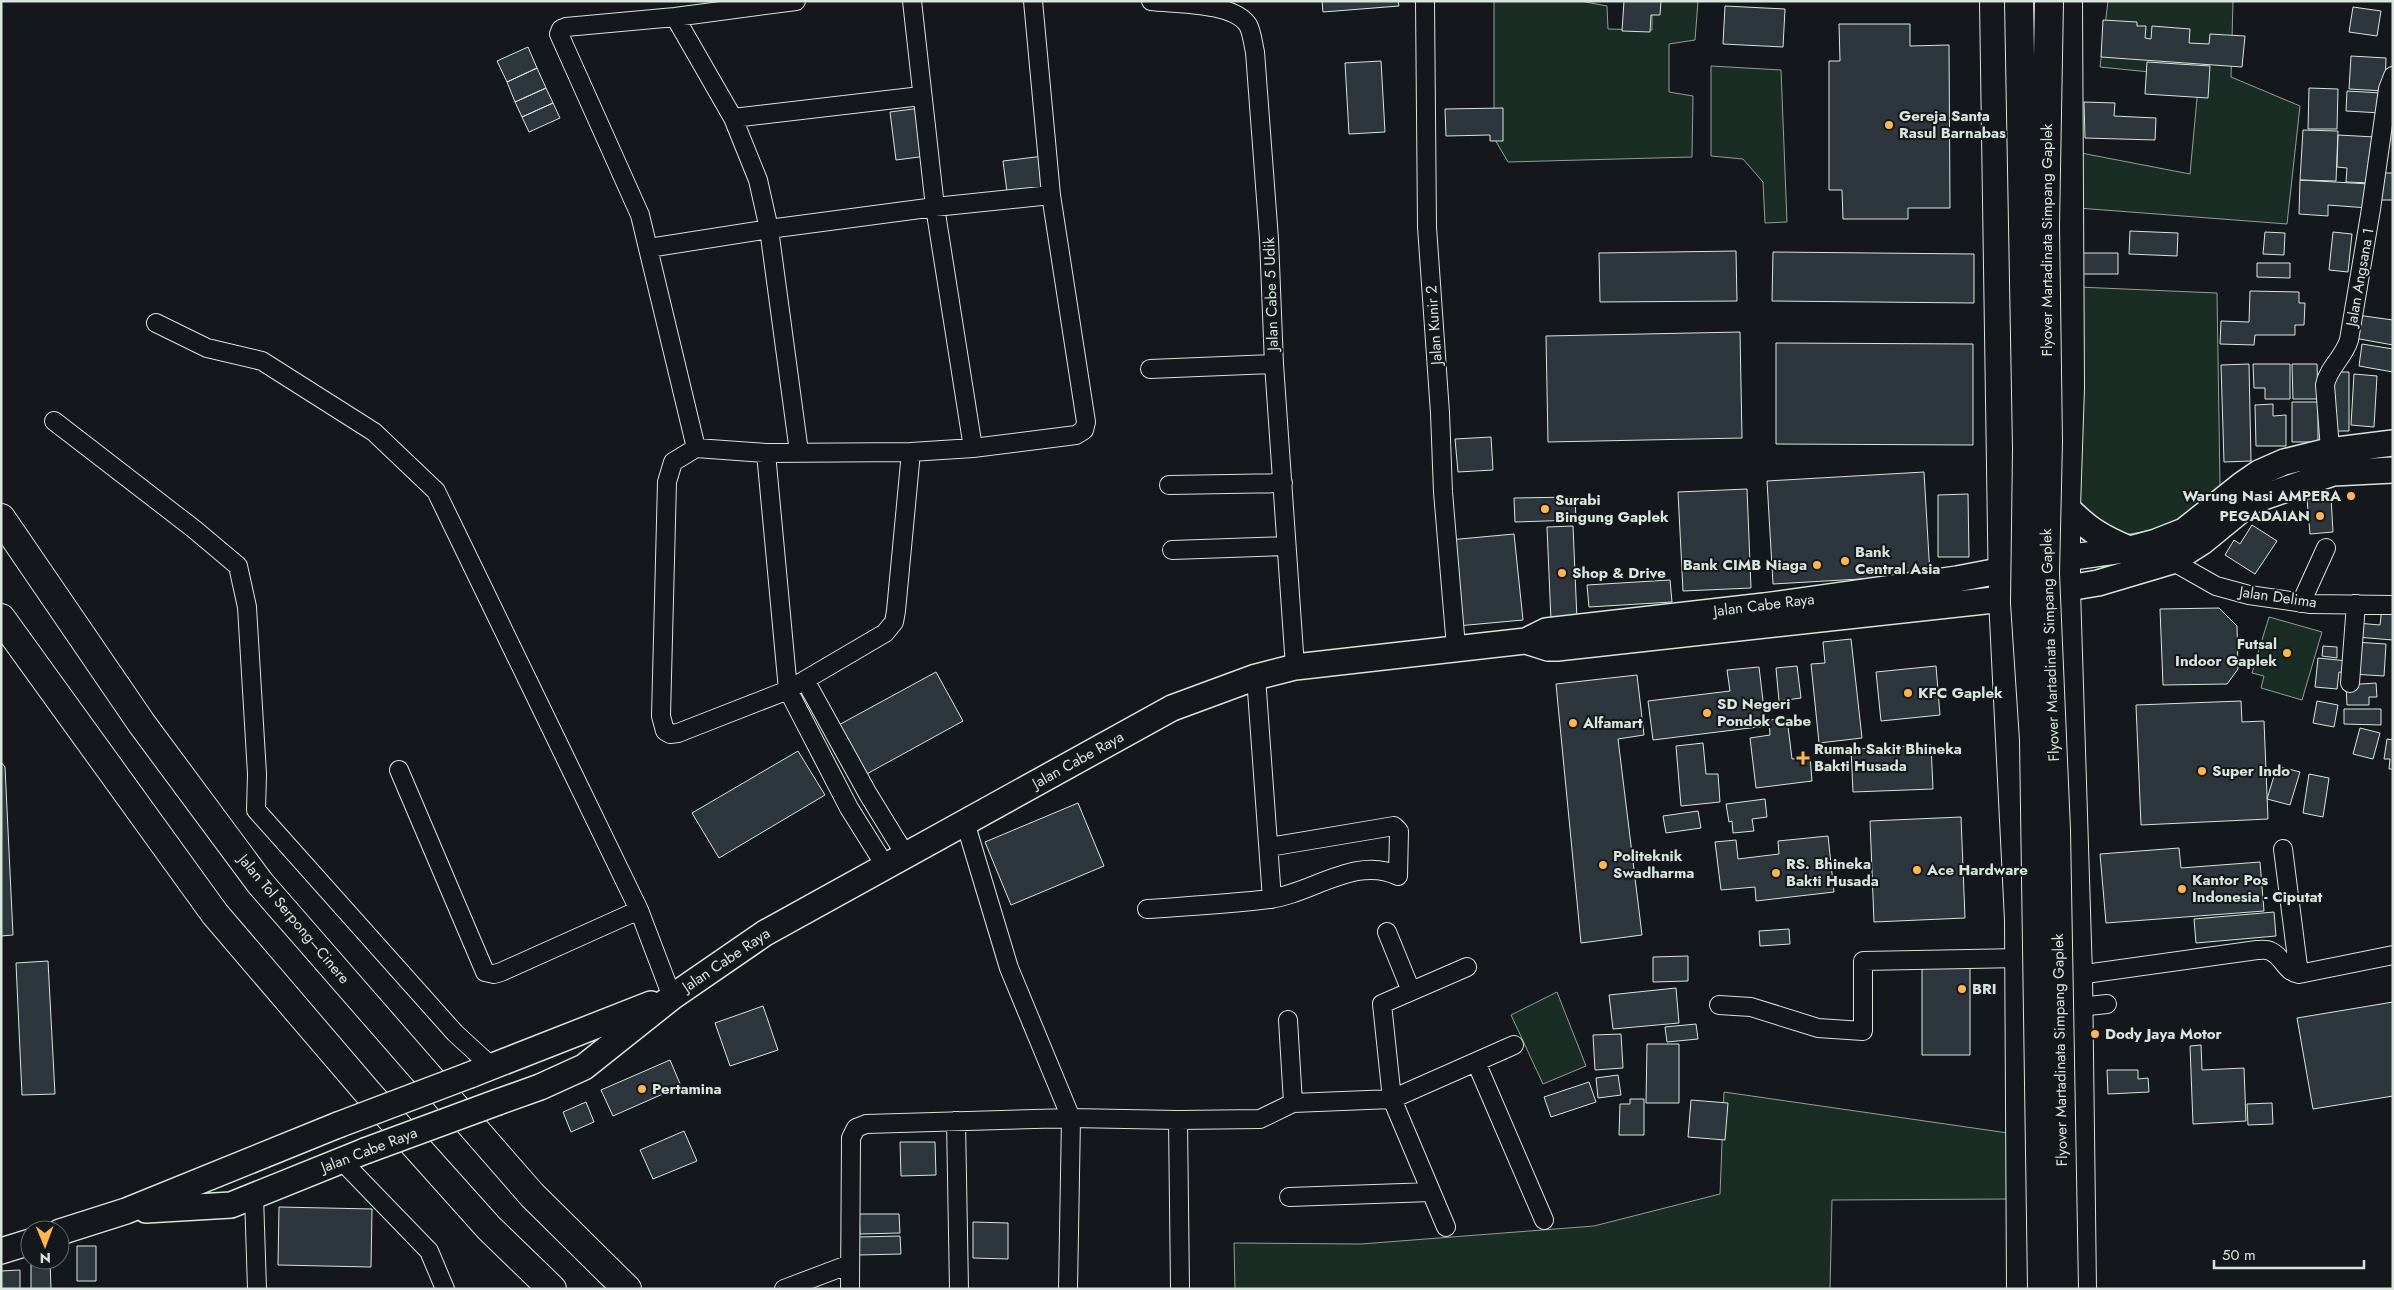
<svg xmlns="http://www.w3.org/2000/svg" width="2394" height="1290" viewBox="0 0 2394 1290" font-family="Jost,sans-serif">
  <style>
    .green { fill: #1a2d24; stroke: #939e99 }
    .building { fill: #2c363c; stroke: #d8e6dc }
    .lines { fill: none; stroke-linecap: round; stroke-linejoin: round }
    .minor-casing { stroke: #d8e6dc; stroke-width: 20 }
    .secondary-casing { stroke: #d8e6dc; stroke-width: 28 }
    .trunk-casing { stroke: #d8e6dc; stroke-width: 30 }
    .motorway-casing { stroke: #d8e6dc; stroke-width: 30 }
    .minor { stroke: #14181c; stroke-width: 18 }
    .secondary { stroke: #14181c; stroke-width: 25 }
    .trunk { stroke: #14181c; stroke-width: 28 }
    .motorway { stroke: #14181c; stroke-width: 28 }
    .secondary-bridge-casing { stroke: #d8e6dc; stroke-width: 28; stroke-linecap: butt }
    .trunk-bridge-casing { stroke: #d8e6dc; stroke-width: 30; stroke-linecap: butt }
    .secondary-bridge { stroke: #14181c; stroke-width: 25 }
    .trunk-bridge { stroke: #14181c; stroke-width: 28 }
    .poi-dot { fill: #ffb74d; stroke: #14181c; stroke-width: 2 }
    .labels { text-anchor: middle; stroke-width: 4; stroke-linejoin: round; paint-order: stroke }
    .poi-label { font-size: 15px; font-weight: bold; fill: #d8e6dc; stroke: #14181c; text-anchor: start }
    .street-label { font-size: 15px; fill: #d8e6dc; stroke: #14181c }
  </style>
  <rect width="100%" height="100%" fill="#14181c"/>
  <path class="green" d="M1494 1H1580L1607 6 1608 29 1652 30V1H1698L1695 40 1669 44V92L1693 96 1692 157 1508 162 1494 138Z
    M2108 1H2233L2231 77 2300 106 2287 224 2078 208 2076 152 2190 174 2199 77 2100 67Z
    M1711 66 1781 70 1787 222 1765 223 1763 182 1743 159 1711 156Z
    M2078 287 2217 293 2220 485 2200 508 2173 527 2123 535 2108 528 2076 502Z
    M2269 617 2322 632 2302 700 2261 688 2264 676 2252 673Z
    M1557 992 1586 1066 1543 1084 1511 1015Z
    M1724 1092 2008 1133 2013 1199 1832 1200 1830 1289H1235L1234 1243 1361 1244 1594 1226 1720 1194Z"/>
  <path class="building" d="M1322 1H1398L1399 6 1323 12Z
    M1624 1H1661L1660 15H1651L1650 32 1622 31Z
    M1725 6 1785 9 1783 47 1723 44Z
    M2353 7 2381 11 2377 36 2349 32Z
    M2103 20 2137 22V26H2146L2145 38 2151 39 2152 26 2190 29 2189 43 2209 44 2210 34 2245 36 2242 67 2101 57Z
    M1839 24H1910V46L1949 45 1950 208H1908V219H1843L1842 190H1829V61H1840Z
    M528 47 537 68 507 82 497 61Z
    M2351 56 2386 58 2385 91 2349 89Z
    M1381 61 1385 132 1349 134 1345 63Z
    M2147 62 2210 66 2208 98 2145 94Z
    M537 68 546 88 515 102 507 82Z
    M546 88 553 103 522 117 515 102Z
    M2309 88 2338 89 2337 129H2308Z
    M2347 91 2382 93 2381 113 2346 111Z
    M2084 102 2115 103 2114 116 2156 118 2155 140 2085 138Z
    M553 103 560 118 529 132 522 117Z
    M921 108 927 156 896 160 890 112Z
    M1503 108V141H1490V135L1446 136 1445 109Z
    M2303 130 2338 131 2336 181 2300 180Z
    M2338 135 2375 137 2373 183 2346 182 2347 168 2337 167Z
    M1044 156 1048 187 1007 192 1003 161Z
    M2380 173H2393V200H2381Z
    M2300 180 2369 184 2368 208 2328 205V216L2299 214Z
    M2130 231 2178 233 2177 256 2129 254Z
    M2265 232 2285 233 2284 255 2263 254Z
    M2333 232 2352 234 2348 272 2329 270Z
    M1736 251 1737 301 1600 302 1599 253Z
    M1773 252 1974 254V303L1772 301Z
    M2079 253H2118V274H2079Z
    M2257 263H2290V278L2257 277Z
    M2250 291 2299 292V303H2305L2304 325H2295V335H2255L2254 345 2220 344 2221 321 2249 322Z
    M2357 315 2393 320V345L2354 338Z
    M1740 332 1742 438 1548 442 1546 336Z
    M1776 343 1973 344V445L1776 444Z
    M2362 344 2393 349V372L2359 366Z
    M2249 364 2251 461 2224 462 2221 365Z
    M2253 364H2290V399H2265V388H2254Z
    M2292 364H2317L2318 399H2293Z
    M2331 372H2349V431H2331Z
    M2354 374 2377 376 2374 427 2351 425Z
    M2292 402H2318V442H2292Z
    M2273 404V416L2286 415V446H2256L2255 405Z
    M1491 437 1493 470 1458 472 1455 439Z
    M1924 472 1930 575 1773 584 1767 481Z
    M1747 489 1751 588 1683 591 1678 492Z
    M1968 494 1969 557H1938V495Z
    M1575 497 1576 520 1515 522 1514 498Z
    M2331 497 2333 532 2310 534 2307 499Z
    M2252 525 2277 541 2255 574 2225 555 2234 540 2240 544Z
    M1573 526 1577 620 1551 621 1547 527Z
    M1514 534 1523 620 1457 626 1449 540Z
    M1670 580 1672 602 1589 607 1587 585Z
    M2382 607 2393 608V640L2356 637 2357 623 2380 625Z
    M2219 608 2237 626 2238 669 2227 684 2163 685 2160 609Z
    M1851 639 1862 738 1819 743 1811 664 1825 663 1823 642Z
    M2354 642 2386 644 2384 676 2352 674Z
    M2323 646 2337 647V658L2322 656Z
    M2318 658 2348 661 2347 673 2339 672 2337 689 2315 687Z
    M1797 666 1801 698 1779 701 1776 668Z
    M1936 666 1940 715 1881 721 1876 672Z
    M1759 667 1766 726 1653 740 1648 701 1730 691 1727 670Z
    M936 672 963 721 863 776 835 727Z
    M1637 675 1644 735 1618 739 1642 935 1581 943 1556 684Z
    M2376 683 2377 697H2369V705H2347L2346 685Z
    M2241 701 2242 722 2264 721 2268 819 2141 825 2136 705Z
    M2317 701 2338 705 2334 727 2313 723Z
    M2344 709H2381V725L2344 724Z
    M1787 718 1792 759 1810 757 1812 781 1756 788 1750 738 1770 735 1769 720Z
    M2360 728 2380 733 2373 759 2353 754Z
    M2387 739 2393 740V769H2389L2390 759H2384Z
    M1703 743 1706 774H1718L1720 802 1681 806 1676 746Z
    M1931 745 1933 789 1853 792 1851 749Z
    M798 751 825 795 719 858 692 813Z
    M1 762 5 767 13 935 1 936Z
    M2277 766 2300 772 2290 805 2267 799Z
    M2309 774 2329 778 2323 817 2303 813Z
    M1765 799 1767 817 1752 819 1754 831 1733 833 1732 821 1729 822 1726 804Z
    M1078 803 1104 866 1011 905 985 842Z
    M1698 811 1701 828 1666 833 1663 816Z
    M1961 817 1965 918 1874 922 1870 821Z
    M1828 836 1834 892 1756 901 1755 887 1721 890 1715 842 1736 840 1738 859 1779 854 1778 841Z
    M2179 848 2181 868 2260 862 2264 911 2106 923 2100 854Z
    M2274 912 2276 936 2196 943 2194 919Z
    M1789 929 1790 944 1760 946 1759 931Z
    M1688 956V981L1653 982V957Z
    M48 961 55 1094 22 1095 16 963Z
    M1922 962 1970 963V1055H1922Z
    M1676 988 1679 1023 1613 1029 1609 995Z
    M2393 1002V1096L2313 1109 2297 1018Z
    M763 1006 778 1050 730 1066 715 1023Z
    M1696 1024 1698 1039 1667 1042 1665 1027Z
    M1621 1034 1623 1068 1595 1070 1593 1035Z
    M1647 1044H1679V1103H1646Z
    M2201 1045 2202 1070 2244 1068 2246 1121 2193 1124 2190 1046Z
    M670 1060 681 1086 613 1116 601 1090Z
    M2107 1070H2138V1079L2148 1078 2149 1092 2108 1094Z
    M1618 1075 1621 1095 1598 1098 1596 1078Z
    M1589 1082 1596 1102 1551 1117 1544 1097Z
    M1630 1099H1644V1135H1619L1620 1104H1630Z
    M1691 1100 1728 1103 1725 1140 1688 1137Z
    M586 1102 594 1122 571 1132 563 1112Z
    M2272 1103 2273 1124 2248 1125 2247 1104Z
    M684 1131 697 1161 653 1179 640 1150Z
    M900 1142H935L936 1175 901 1176Z
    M279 1207 372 1209 371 1267 278 1265Z
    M859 1214H899L900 1233 860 1234Z
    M973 1222 1008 1223V1259L973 1258Z
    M900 1236 901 1254 858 1255V1237Z
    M77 1246H96V1281H77Z
    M31 1260H50L51 1289H31Z
    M20 1270V1289H1V1271Z"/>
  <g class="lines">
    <defs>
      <path id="minor" d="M1151 1C1176 4 1233 2 1248 25 1252 32 1253 44 1255 52L1269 239 1274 364 1295 667
        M1425 1 1427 227 1440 413 1443 492 1456 647
        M675 17 733 118 758 180 769 229 799 452
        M733 118 921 96
        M649 248 769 229 935 207 912 1
        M156 323 207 348 262 361 374 432 436 491 639 910 672 997
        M1150 369 1274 364
        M54 421 194 529 238 566 247 607 257 774 256 810 455 1033 492 1067
        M696 448 640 215 559 34 561 29 566 27 675 17 796 1
        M973 448 935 207 1051 195
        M911 452 896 611 894 622 885 633 788 690 678 733 670 734 665 731 661 716 667 482 673 462 696 448 766 453 911 452 973 448 1076 435 1084 430 1086 422 1051 195 1033 1
        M766 453 788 690 849 808 886 867
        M2331 462 2325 385C2328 368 2344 357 2349 340L2371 209 2388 89 2393 76
        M1169 485 1283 483
        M1172 550 1286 546
        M2172 561 2216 586 2249 595 2311 604 2393 605
        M2301 603 2326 548
        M1256 677 1272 899
        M805 680 868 794 906 856
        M2350 683 2356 604
        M399 770 485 972 494 974 501 972 639 910
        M965 822 1009 968 1071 1118 1068 1289
        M2283 849 2299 974
        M1147 909C1188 906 1229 904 1269 899 1311 894 1356 855 1398 876L1399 831 1394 826 1269 847
        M1387 932 1411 991
        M2078 975 2257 950C2260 950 2266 949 2270 951 2283 956 2285 972 2299 974L2393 955
        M1719 1005 1751 1007 1818 1028 1863 1031V961L2020 958
        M2079 1007 2107 1004
        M1476 1062 1544 1220
        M1293 1103 1392 1099 1514 1045
        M1178 1120 1180 1289
        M956 1121 959 1289
        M341 1160 429 1251 445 1289
        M254 1196 257 1289
        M1289 1197 1431 1192
        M1446 1227 1392 1099 1382 1004 1467 967
        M784 1289 850 1264
        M850 1289 851 1138 856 1128 866 1124 1071 1118 1178 1120 1260 1119 1293 1103 1288 1020"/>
      <path id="secondary" d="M2066 507C2088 529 2100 537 2129 549
        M1526 641 1548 648H1557L2003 599 2098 583 2172 561 2202 542 2252 501 2333 473 2393 470
        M470 1075 651 1004
        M498 1102 540 1087 584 1067 672 997 765 933 1172 708 1256 677 1295 667 1526 641 1546 631 1764 606 1957 579 2066 558 2130 549 2156 542 2184 531 2243 484 2259 473 2284 462 2329 451 2393 443
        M146 1210 231 1205 365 1151
        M60 1232 126 1211 338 1125
        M1 1251 30 1242"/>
      <path id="trunk" d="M1994 1 2003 599 2019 920 2021 1289
        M2068 1 2070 388 2066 507V590L2078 975 2082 1289"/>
      <path id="motorway" d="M1 518 142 724 260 883 532 1195 627 1289
        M1 618 215 914 369 1094 489 1228 552 1289"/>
    </defs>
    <use href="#minor" class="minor-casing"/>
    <use href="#secondary" class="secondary-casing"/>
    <use href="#trunk" class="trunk-casing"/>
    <use href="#motorway" class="motorway-casing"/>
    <use href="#minor" class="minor"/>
    <use href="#secondary" class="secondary"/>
    <use href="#trunk" class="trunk"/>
    <use href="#motorway" class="motorway"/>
    <defs>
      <path id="secondary-bridge" d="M338 1125 470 1075
        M365 1151 498 1102"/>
      <path id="trunk-bridge" d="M2019 1 2027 449 2025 603 2034 740 2042 1289
        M2049 1 2045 226 2048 442 2045 574 2056 830 2064 1289"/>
    </defs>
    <use href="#secondary-bridge" class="secondary-bridge-casing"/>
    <use href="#trunk-bridge" class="trunk-bridge-casing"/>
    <use href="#secondary-bridge" class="secondary-bridge"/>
    <use href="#trunk-bridge" class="trunk-bridge"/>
  </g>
  <g class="poi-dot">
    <circle cx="1889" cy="125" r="5"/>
    <circle cx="2351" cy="496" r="5"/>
    <circle cx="1545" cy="509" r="5"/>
    <circle cx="2320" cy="516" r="5"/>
    <circle cx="1845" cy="561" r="5"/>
    <circle cx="1817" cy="565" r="5"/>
    <circle cx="1562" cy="573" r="5"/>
    <circle cx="2287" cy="653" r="5"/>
    <circle cx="1908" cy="693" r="5"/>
    <circle cx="1707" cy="713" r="5"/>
    <circle cx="1573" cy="723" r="5"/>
    <path d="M1800.5 750.5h5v5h5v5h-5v5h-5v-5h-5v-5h5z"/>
    <circle cx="2202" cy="771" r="5"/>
    <circle cx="1603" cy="865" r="5"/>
    <circle cx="1917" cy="870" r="5"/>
    <circle cx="1776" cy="873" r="5"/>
    <circle cx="2182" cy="889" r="5"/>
    <circle cx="1962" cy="989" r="5"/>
    <circle cx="2095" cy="1034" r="5"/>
    <circle cx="642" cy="1089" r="5"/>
  </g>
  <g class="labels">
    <g class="poi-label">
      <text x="1899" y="121">Gereja Santa<tspan x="1899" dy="17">Rasul Barnabas</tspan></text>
      <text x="2341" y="501" text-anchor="end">Warung Nasi AMPERA</text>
      <text x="1555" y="505">Surabi<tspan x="1555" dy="17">Bingung Gaplek</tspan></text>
      <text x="2310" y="521" text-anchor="end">PEGADAIAN</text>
      <text x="1855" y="557">Bank<tspan x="1855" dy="17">Central Asia</tspan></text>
      <text x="1807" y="570" text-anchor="end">Bank CIMB Niaga</text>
      <text x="1572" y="578">Shop &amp; Drive</text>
      <text x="2277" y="649" text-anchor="end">Futsal<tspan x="2277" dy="17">Indoor Gaplek</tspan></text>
      <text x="1918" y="698">KFC Gaplek</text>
      <text x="1717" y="709">SD Negeri<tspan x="1717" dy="17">Pondok Cabe</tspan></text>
      <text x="1583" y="728">Alfamart</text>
      <text x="1814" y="754">Rumah Sakit Bhineka<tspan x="1814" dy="17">Bakti Husada</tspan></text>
      <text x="2212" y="776">Super Indo</text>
      <text x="1613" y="861">Politeknik<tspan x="1613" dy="17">Swadharma</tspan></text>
      <text x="1786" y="869">RS. Bhineka<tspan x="1786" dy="17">Bakti Husada</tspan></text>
      <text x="1927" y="875">Ace Hardware</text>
      <text x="2192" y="885">Kantor Pos<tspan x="2192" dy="17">Indonesia - Ciputat</tspan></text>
      <text x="1972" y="994">BRI</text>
      <text x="2105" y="1039">Dody Jaya Motor</text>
      <text x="652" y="1094">Pertamina</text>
    </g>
    <g class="street-label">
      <text transform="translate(2047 240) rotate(-90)" y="5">Flyover Martadinata Simpang Gaplek</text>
      <text transform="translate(2360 277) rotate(-80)" y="5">Jalan Angsana 1</text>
      <text transform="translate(1271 294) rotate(-92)" y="5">Jalan Cabe 5 Udik</text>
      <text transform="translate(1434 325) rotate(-94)" y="5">Jalan Kunir 2</text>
      <text transform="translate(2278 597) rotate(8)" y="5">Jalan Delima</text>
      <text transform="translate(1764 605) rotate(-7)" y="5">Jalan Cabe Raya</text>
      <text transform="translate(2050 645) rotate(-92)" y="5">Flyover Martadinata Simpang Gaplek</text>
      <text transform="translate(1078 760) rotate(-29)" y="5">Jalan Cabe Raya</text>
      <text transform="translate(294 919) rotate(50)" y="5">Jalan Tol Serpong–Cinere</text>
      <text transform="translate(726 960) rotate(-34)" y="5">Jalan Cabe Raya</text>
      <text transform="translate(2060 1050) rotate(-91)" y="5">Flyover Martadinata Simpang Gaplek</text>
      <text transform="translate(369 1150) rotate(-21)" y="5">Jalan Cabe Raya</text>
    </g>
  </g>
  <rect width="2394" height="1290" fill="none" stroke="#d8e6dc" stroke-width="5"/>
  <g transform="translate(45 1245) rotate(179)"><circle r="24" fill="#14181c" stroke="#626a69"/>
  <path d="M0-4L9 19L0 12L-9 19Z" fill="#ffb74d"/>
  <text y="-8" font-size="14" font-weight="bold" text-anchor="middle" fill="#d8e6dc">N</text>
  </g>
  <path d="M2214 1260v8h150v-8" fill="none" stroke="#d8e6dc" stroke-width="2.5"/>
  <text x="2222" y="1260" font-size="15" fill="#d8e6dc" stroke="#14181c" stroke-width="4" paint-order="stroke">50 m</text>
</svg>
